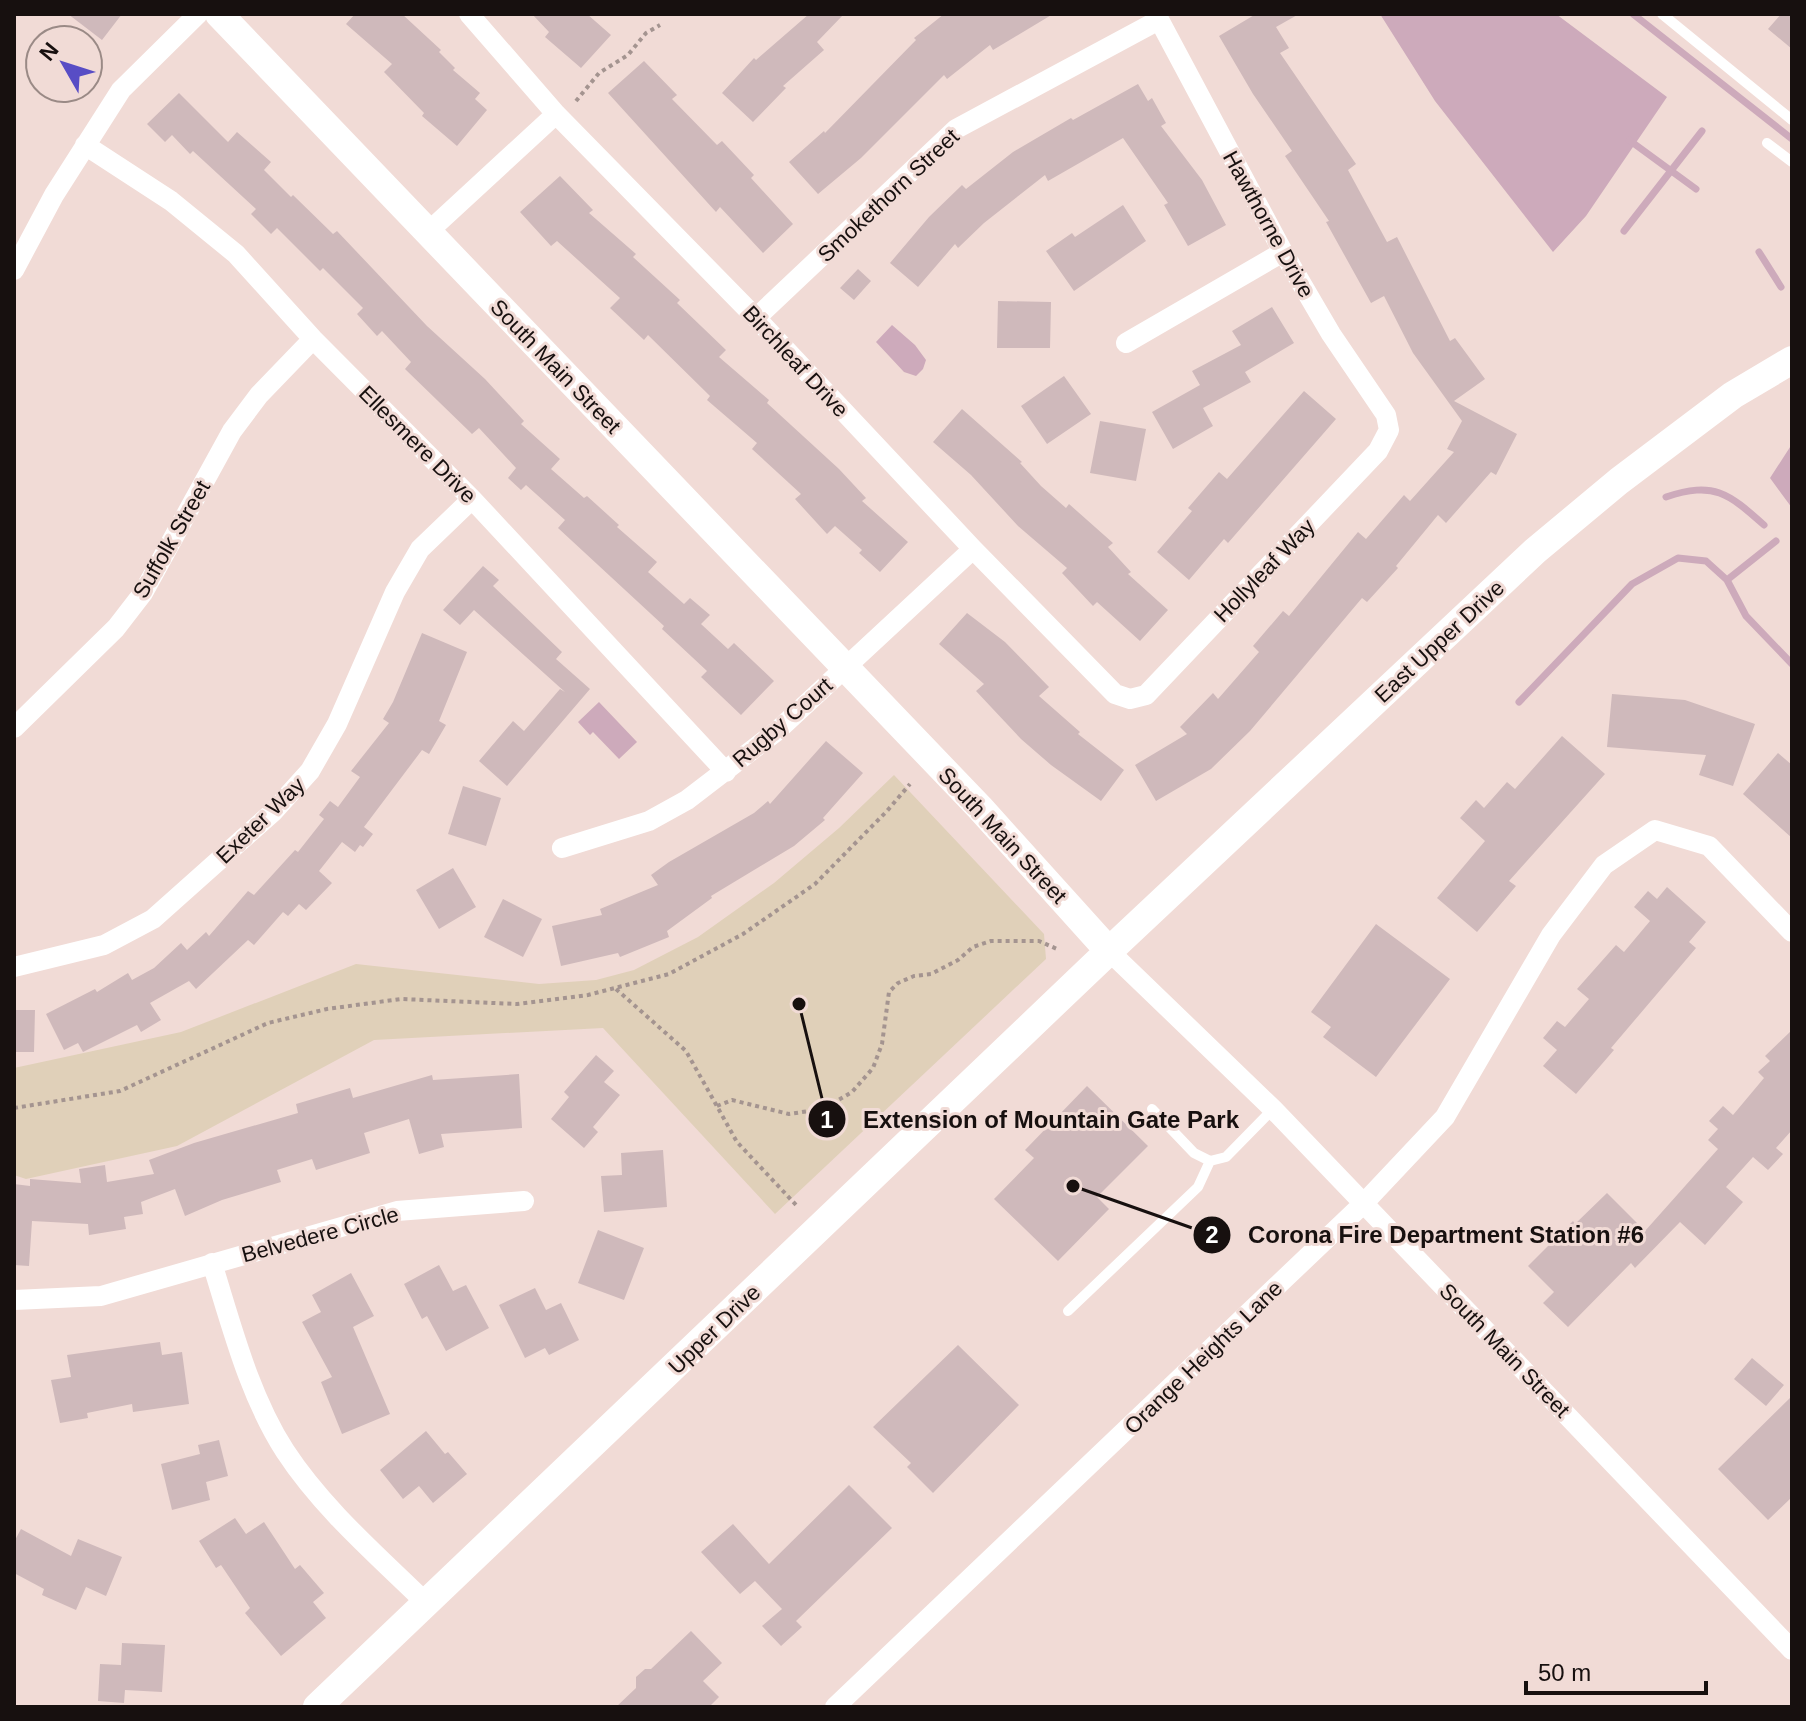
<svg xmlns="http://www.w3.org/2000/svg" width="1806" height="1721" viewBox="0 0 1806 1721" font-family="Helvetica,sans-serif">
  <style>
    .green { fill: #e0d0b9 }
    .water { fill: #cdaabb }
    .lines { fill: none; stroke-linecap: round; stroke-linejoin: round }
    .stream { stroke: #cdaabb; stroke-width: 7 }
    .building { fill: #cfb9bb }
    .path { stroke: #a49490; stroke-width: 4; stroke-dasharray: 4 4; stroke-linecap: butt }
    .lane { stroke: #fff; stroke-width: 10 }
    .street { stroke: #fff; stroke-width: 20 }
    .secondary { stroke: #fff; stroke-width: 28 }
    .labels { text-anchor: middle; stroke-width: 6; stroke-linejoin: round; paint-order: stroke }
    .street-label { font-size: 22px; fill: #17100f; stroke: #f1dbd6 }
    .leader { fill: none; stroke: #17100f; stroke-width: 3 }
    .callout-dot { fill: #17100f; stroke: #f1dbd6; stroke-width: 3 }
    .mark-label { font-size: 24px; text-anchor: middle; font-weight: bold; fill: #fff }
    .callout-label { font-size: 24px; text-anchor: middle; font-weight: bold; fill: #17100f; stroke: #f1dbd6; stroke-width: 6; stroke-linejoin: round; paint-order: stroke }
  </style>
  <rect width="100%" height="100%" fill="#f1dbd6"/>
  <path class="green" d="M894 775 1044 934 1046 959 775 1214 603 1028 374 1040 177 1146 26 1179 14 1175V1068L181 1032 356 964 539 984 596 980 634 970 698 937 774 883 839 828Z"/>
  <path class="water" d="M1380 14H1556L1667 97 1586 216 1553 252 1435 101Z
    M892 325 915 345 926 360 923 369 916 376 904 372 876 342Z
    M1792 444V508L1770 478Z
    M599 702 637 742 619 759 593 732 590 735 578 722Z"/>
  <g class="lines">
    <path class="stream" d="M1633 14 1792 139
      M1629 140 1696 189
      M1624 231 1702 131
      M1759 252 1781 287
      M1666 497C1714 481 1728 493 1764 525
      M1727 580 1746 616 1792 664
      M1519 702 1632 584 1678 558 1706 561 1727 580 1776 541"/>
  </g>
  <path class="building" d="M68 14H122L102 40Z
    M355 14H402L441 50 439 52 455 68 453 70 480 93 475 99 487 110 457 146 422 116 424 113 384 72 392 64 346 24Z
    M532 14H587L611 35 581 68 545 37 549 32Z
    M809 14H844L817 42 824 50 783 86 786 88 753 122 722 93 754 58 756 60Z
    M944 14H1053L993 50 990 45 947 79 944 75 861 158 818 194 789 162 824 131 825 133 916 40 914 38Z
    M1256 14H1299L1276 27 1289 48 1280 53 1356 164 1348 170 1387 242 1397 237 1450 341 1455 338 1485 379 1454 401 1517 434 1496 475 1491 472 1446 523 1438 515 1396 566 1398 568 1367 602 1362 598 1250 731 1211 769 1156 801 1135 765 1187 734 1180 727 1213 693 1218 699 1259 652 1253 646 1283 611 1289 616 1358 532 1366 539 1404 495 1410 501 1454 452 1447 449 1462 421 1413 353 1384 296 1371 303 1326 222 1329 221 1285 156 1292 151 1253 94 1219 36Z
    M1781 14H1792V49L1768 29Z
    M644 61 677 95 672 99 717 145 722 141 754 175 751 178 793 224 763 253 720 207 716 212 608 93Z
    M1138 84 1148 101 1152 98 1166 123 1161 126 1202 180 1226 225 1188 246 1164 205 1168 203 1123 138 1048 181 1045 175 984 223 958 248 955 244 918 287 890 263 929 217 962 185 966 189 1013 152 1071 118 1073 120Z
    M179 93 228 142 237 132 271 162 264 170 291 197 293 195 333 234 337 231 427 326 485 379 524 421 521 424 560 459 551 469 584 498 587 496 619 525 617 527 657 562 648 572 684 604 690 598 710 615 701 624 728 649 734 643 774 681 741 715 701 677 707 671 662 629 664 626 558 528 565 520 526 485 521 490 508 478 516 468 479 428 472 434 405 369 411 362 382 331 377 336 357 314 363 308 323 268 320 271 277 228 271 234 251 214 256 209 193 151 190 154 172 135 165 142 147 124Z
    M560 176 593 210 589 213 636 254 633 257 680 300 677 303 726 350 719 357 769 400 767 403 839 469 866 498 862 501 908 542 880 572 859 553 862 550 835 526 827 534 795 499 801 494 752 449 757 443 707 400 710 396 648 335 644 340 610 308 620 298 557 241 551 246 520 212Z
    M1123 205 1146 241 1074 291 1046 251 1072 233 1075 237Z
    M858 269 871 281 854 300 840 288Z
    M998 301 1051 302 1050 348H997Z
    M1272 307 1294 343 1245 372 1251 382 1203 408 1213 426 1173 449 1152 412 1200 385 1192 371 1241 345 1232 331Z
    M1064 376 1091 414 1047 444 1021 406Z
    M1304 391 1336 419 1228 543 1224 539 1189 580 1157 552 1192 511 1188 508 1219 472 1227 479Z
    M962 409 1022 462 1020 463 1041 486 1066 508 1069 504 1113 543 1108 547 1131 572 1128 574 1168 610 1140 641 1097 602 1093 606 1062 573 1067 568 1018 526 971 475 933 442Z
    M1100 421 1146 429 1136 481 1090 473Z
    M483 566 499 580 493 586 562 652 556 659 590 689 507 786 479 761 513 721 524 731 560 689 565 692 474 610 460 625 443 610Z
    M967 613 1005 642 1049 687 1039 696 1080 732 1078 734 1124 770 1101 801 1051 765 1021 739 976 691 984 684 939 644Z
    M422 633 467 652 439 721 446 725 429 754 422 750 364 827 373 834 363 847 360 845 355 852 342 842 319 871 332 883 306 910 299 904 288 916 283 912 254 945 248 940 196 989 189 981 150 1003 161 1020 141 1032 137 1025 83 1052 78 1043 64 1050 46 1014 95 989 97 992 128 973 132 980 154 968 181 943 187 950 206 932 209 936 248 891 254 895 295 850 298 852 324 819 319 815 330 801 338 807 360 777 351 771 389 723 383 719 393 702Z
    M1612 694 1685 700 1755 724 1733 786 1699 775 1706 755 1607 747Z
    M1562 736 1605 774 1509 881 1516 886 1477 932 1437 898 1485 841 1460 818 1476 800 1484 808 1507 782 1515 789Z
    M826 741 863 773 823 818 825 820 794 846 711 896 712 898 667 931 669 937 620 957 618 953 561 966 552 926 602 915 600 909 658 885 651 875 669 862 754 813 768 801 770 804Z
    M1778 753 1792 765V838L1743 794Z
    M463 786 501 798 486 846 448 834Z
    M453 868 476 907 439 929 416 890Z
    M1667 887 1706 922 1689 942 1696 948 1611 1048 1614 1050 1576 1094 1543 1066 1557 1050 1543 1038 1557 1021 1565 1027 1589 999 1577 989 1616 945 1624 952 1650 921 1634 907 1648 891 1657 899Z
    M503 899 542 919 523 957 484 937Z
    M1376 924 1450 979 1376 1077 1323 1037 1331 1027 1311 1012Z
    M14 1010H35L34 1052H14Z
    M1792 1030V1130L1776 1148 1783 1154 1768 1170 1753 1157 1726 1187 1743 1202 1705 1245 1680 1222 1635 1268 1631 1263 1568 1327 1543 1303 1554 1292 1528 1266 1573 1221 1575 1224 1607 1193 1645 1231 1718 1149 1708 1140 1718 1129 1709 1121 1723 1106 1733 1115 1764 1078 1758 1072 1770 1061 1765 1056Z
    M596 1055 614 1071 604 1082 620 1095 593 1127 598 1132 584 1148 551 1119 569 1097 564 1092Z
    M519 1074 522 1128 441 1134 444 1147 419 1154 409 1119 364 1133 370 1153 316 1170 312 1159 277 1170 281 1182 222 1200 185 1216 175 1189 141 1202 143 1214 124 1217 126 1229 89 1235 88 1224 32 1221 29 1266 14 1265V1184L30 1186V1179L81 1183 79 1169 105 1165 107 1182 154 1174 149 1160 194 1143 298 1113 296 1104 350 1088 353 1098 432 1075 433 1080Z
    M1087 1086 1148 1146 1097 1197 1109 1209 1058 1261 994 1199 1034 1158 1025 1150Z
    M663 1150 667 1207 604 1212 601 1176 622 1175 621 1153Z
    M598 1230 644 1248 624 1300 578 1283Z
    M439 1265 453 1291 466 1285 489 1328 446 1351 427 1316 422 1319 404 1284Z
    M351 1273 374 1316 353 1327 390 1414 342 1434 321 1382 332 1377 302 1322 321 1312 312 1295Z
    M535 1288 546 1310 561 1303 579 1340 549 1355 545 1348 525 1358 499 1305Z
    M160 1342 162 1355 182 1352 189 1404 133 1412 132 1404 87 1413 88 1418 60 1423 51 1380 71 1377 67 1355Z
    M958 1345 1019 1405 933 1493 907 1467 911 1463 873 1427Z
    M1752 1358 1784 1385 1766 1406 1734 1379Z
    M1792 1396V1497L1768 1520 1718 1469Z
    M426 1431 445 1454 448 1452 467 1474 433 1503 419 1486 403 1499 380 1470Z
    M219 1440 228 1476 206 1482 210 1500 172 1510 161 1464 200 1454 198 1445Z
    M849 1485 892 1528 796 1621 802 1627 781 1646 762 1626 782 1609 755 1581 740 1594 701 1552 733 1524 769 1564Z
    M235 1518 246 1534 264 1522 295 1569 300 1565 324 1593 313 1602 326 1618 281 1656 245 1613 250 1608 221 1565 216 1568 199 1541Z
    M21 1529 71 1556 78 1539 122 1557 106 1596 86 1587 76 1610 42 1595 44 1589 14 1573V1542Z
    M691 1631 722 1663 703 1681 719 1697 709 1707H616L636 1688V1677L645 1669H651Z
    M122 1643 165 1645 162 1692 125 1690 124 1703 98 1701 100 1664 121 1665Z"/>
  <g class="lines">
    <path class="path" d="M576 101 599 73 628 55 646 33 660 25
      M616 989 686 1051 737 1142 797 1206
      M717 1106 732 1100 789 1114 823 1109 852 1092 873 1068 882 1044 889 992 898 983 914 976 931 974 958 960 973 947 991 941H1039L1057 949
      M14 1108 120 1091 268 1023 327 1009 401 999 517 1004 588 995 669 974 743 934 815 884 887 811 910 784"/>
    <path class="lane" d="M1662 14 1792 120
      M1767 143 1792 162
      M1152 1109 1194 1153 1210 1161 1226 1157 1273 1109
      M1068 1311 1198 1187 1210 1161"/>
    <path class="street" d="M469 14 556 114 756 318 973 549 1115 694 1130 699 1146 695 1378 451 1389 430 1386 415 1331 334 1283 252 1156 14
      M85 145 171 201 236 254 313 339 472 499 726 772
      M428 232 556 114
      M14 270 54 195 121 90 198 14
      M756 318 956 129 1159 20
      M1126 343 1283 252
      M14 728 116 628 143 593 232 431 259 395 313 339
      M562 848 649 821 687 800 777 731 973 549
      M1109 951 1273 1109 1792 1650
      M14 967 104 945 153 919 273 812 310 771 337 724 395 592 420 549 472 499
      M212 1263C232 1327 249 1395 285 1451 323 1509 377 1555 426 1603
      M14 1300 101 1296 397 1211 524 1201
      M835 1707 1364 1203 1445 1117 1551 935 1604 865 1655 830 1709 846 1792 932"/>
    <path class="secondary" d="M219 14 980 808 1109 951
      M317 1707 1109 951 1535 551 1619 481 1733 395 1792 360"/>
  </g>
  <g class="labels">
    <g class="street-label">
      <text transform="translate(888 195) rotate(-43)" y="8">Smokethorn Street</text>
      <text transform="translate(1269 224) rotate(61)" y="8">Hawthorne Drive</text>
      <text transform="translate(796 361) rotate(47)" y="8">Birchleaf Drive</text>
      <text transform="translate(556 366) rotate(46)" y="8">South Main Street</text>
      <text transform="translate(418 444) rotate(45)" y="8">Ellesmere Drive</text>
      <text transform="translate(171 539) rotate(-60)" y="8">Suffolk Street</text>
      <text transform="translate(1264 570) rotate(-46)" y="8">Hollyleaf Way</text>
      <text transform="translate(1439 641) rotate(-43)" y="8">East Upper Drive</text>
      <text transform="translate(782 722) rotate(-41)" y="8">Rugby Court</text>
      <text transform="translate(260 820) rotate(-44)" y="8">Exeter Way</text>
      <text transform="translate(1003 835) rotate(47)" y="8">South Main Street</text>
      <text transform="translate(320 1234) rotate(-15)" y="8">Belvedere Circle</text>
      <text transform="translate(714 1329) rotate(-44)" y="8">Upper Drive</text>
      <text transform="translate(1505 1350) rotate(46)" y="8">South Main Street</text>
      <text transform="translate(1203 1357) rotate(-44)" y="8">Orange Heights Lane</text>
    </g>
  </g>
  <path class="leader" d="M799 1004L827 1119M1073 1186L1212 1235"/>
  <g class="callout-dot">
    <circle cx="799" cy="1004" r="8"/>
    <circle cx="1073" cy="1186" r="8"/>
    <circle cx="827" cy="1119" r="20"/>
    <circle cx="1212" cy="1235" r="20"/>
  </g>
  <g class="mark-label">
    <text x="827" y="1128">1</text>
    <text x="1212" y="1243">2</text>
  </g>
  <g class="callout-label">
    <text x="1051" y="1128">Extension of Mountain Gate Park</text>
    <text x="1446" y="1243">Corona Fire Department Station #6</text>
  </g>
  <rect width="1806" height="1721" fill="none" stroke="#17100f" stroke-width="32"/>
  <g transform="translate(64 64) rotate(309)"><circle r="38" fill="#f1dbd6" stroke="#9a8a86" stroke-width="2"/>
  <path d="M0-6L14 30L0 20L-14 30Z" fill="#584dc5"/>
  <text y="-12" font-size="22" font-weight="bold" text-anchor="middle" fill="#17100f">N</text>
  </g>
  <path d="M1526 1681v12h180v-12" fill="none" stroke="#17100f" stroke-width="4"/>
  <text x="1538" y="1681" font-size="24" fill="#17100f" stroke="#f1dbd6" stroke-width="6" paint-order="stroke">50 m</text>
</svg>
